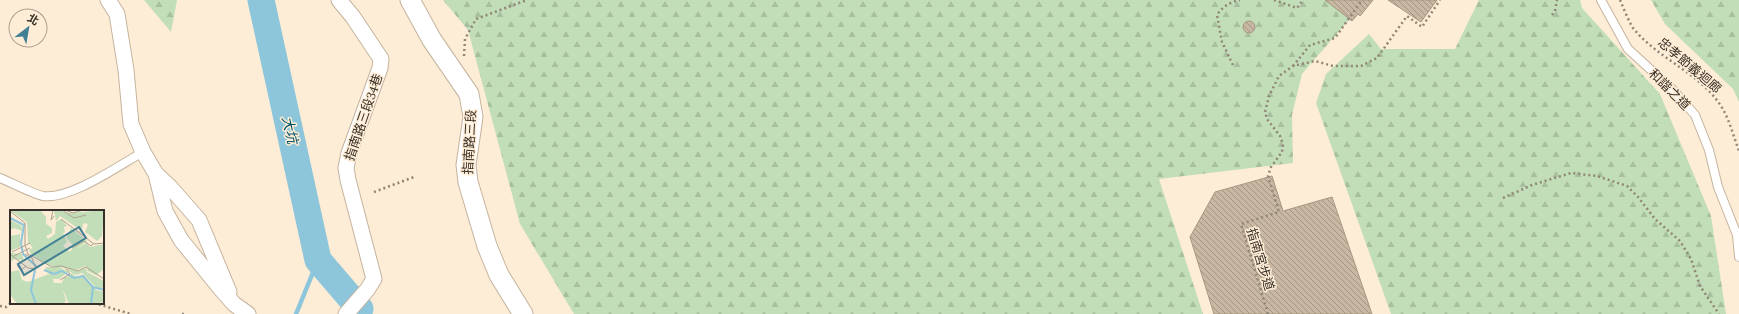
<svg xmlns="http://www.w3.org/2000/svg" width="1739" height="314" viewBox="0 0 1739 314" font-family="Spectral,'Noto Sans TC',serif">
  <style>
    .forest { fill: url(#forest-firs) }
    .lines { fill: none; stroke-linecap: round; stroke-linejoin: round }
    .stream { stroke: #8dc6db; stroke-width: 4.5 }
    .river { stroke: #8dc6db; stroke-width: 27 }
    .building { fill: url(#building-back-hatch); stroke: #a69681 }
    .service-casing { stroke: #c4b39e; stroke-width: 10 }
    .minor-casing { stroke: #c4b39e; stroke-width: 17 }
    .tertiary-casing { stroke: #c4b39e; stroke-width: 21 }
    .path { stroke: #908576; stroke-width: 2.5; stroke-dasharray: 2 3; stroke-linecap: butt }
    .service { stroke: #fff; stroke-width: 8 }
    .minor { stroke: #fff; stroke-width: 15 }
    .tertiary { stroke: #fff; stroke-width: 19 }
    .labels { text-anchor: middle; stroke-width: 3; stroke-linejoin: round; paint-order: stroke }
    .street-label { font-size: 13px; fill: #362f27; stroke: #feedd6 }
    .water-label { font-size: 14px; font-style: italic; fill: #005369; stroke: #feedd6 }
    .inset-river { fill: none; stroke: #8dc6db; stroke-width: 2 }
    .inset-road { fill: none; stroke: #aea190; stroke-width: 1 }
    .view { fill: #407f94; fill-opacity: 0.15; stroke: #407f94; stroke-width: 2 }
    .inset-edge { fill: none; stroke: #362f27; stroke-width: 2 }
  </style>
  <defs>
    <pattern id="forest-firs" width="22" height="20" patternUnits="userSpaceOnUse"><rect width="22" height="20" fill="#c2deb8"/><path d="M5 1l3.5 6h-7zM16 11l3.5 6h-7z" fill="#a7bf9e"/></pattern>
    <pattern id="building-back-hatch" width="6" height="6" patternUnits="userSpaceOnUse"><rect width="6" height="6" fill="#c8b7a2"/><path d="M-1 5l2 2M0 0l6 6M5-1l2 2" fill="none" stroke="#a39584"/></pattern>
  </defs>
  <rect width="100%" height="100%" fill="#feedd6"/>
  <path class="forest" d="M144 0H177L171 32Z
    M443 0H1354L1361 6 1302 74 1292 115 1293 163 1159 179 1203 314H574L520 224 468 30Z
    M1479 0H1580L1582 8 1660 94 1711 216 1726 314H1391L1316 103 1326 74 1369 34 1381 49H1455Z
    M1651 0H1739V102L1733 89 1665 24Z"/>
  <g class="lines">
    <path class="stream" d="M296 314 318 260"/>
    <path class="river" d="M261 0 318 260 360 309"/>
  </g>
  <path class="building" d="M1325 0H1373L1360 16 1358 14 1352 21Z
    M1388 0H1437L1421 22Z
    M1243 27a6 6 0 1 1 12 0a6 6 0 1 1-12 0Z
    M1272 176 1283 211 1332 197 1372 314H1214L1190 237 1215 192Z"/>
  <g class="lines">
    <defs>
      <path id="service" d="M1601 0 1628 49 1674 91 1695 115 1709 150 1718 187 1737 235 1739 257
        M0 178C10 182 33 194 43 196 70 200 118 166 143 152"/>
      <path id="minor" d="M108 0 117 14 126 70 131 124 143 152 156 174 165 211 181 240 220 288 234 304 248 314
        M339 0 353 17 381 59 380 68 349 153 346 168 348 180 374 279 367 290 346 314
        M156 174 170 187 199 220 229 292"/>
      <path id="tertiary" d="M410 0 432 40 469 94 473 117 466 165 468 182 487 246 499 275 523 314"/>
    </defs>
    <use href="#service" class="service-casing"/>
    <use href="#minor" class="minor-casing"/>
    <use href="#tertiary" class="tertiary-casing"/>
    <path class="path" d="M1274 0 1297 8 1303 0
      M1620 0C1624 9 1628 20 1633 28 1656 57 1697 72 1719 103 1729 117 1733 135 1739 151
      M1552 15 1555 11 1557 0
      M464 56 465 39 476 19 527 0
      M1233 65 1222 42 1217 15C1222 7 1230 2 1240 0
      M1293 66 1310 45 1335 38 1362 0
      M374 192 414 177
      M1503 198 1532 185 1571 173 1597 176 1627 186 1638 197 1655 219 1680 241 1691 259 1700 286 1719 314
      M94 303 131 314
      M0 306 6 307 11 303
      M182 314H184
      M1268 314 1241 224 1279 212 1268 176 1271 167 1282 152 1283 144 1280 136 1267 119 1265 112 1269 96 1279 76 1293 66 1315 61 1333 66H1361L1377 58 1407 16 1422 27 1440 0"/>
    <use href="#service" class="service"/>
    <use href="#minor" class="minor"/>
    <use href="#tertiary" class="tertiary"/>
  </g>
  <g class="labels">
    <g class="street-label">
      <text transform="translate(1690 65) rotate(40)" y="5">忠孝節義迴廊</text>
      <text transform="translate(1670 89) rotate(45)" y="5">和諧之道</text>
      <text transform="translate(363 117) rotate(-71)" y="5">指南路三段34巷</text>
      <text transform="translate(469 142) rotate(-87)" y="5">指南路三段</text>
      <text transform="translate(1261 259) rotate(73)" y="5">指南宮步道</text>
    </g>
    <g class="water-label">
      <text transform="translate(290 130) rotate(77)" y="5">大坑</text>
    </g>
  </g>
  <g transform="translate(10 210)">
    <rect width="94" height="94" fill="#feedd6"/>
    <path d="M30 0 36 7V14L42 18V23L36 26 38 29 45 24 46 12 51 9 54 12 57 16 54 17 55 22 53 23 57 32 53 36 60 42 64 36 56 28 61 18 77 31 65 40 76 33 80 37 94 34 93 60 86 65 78 61 76 56 67 60 38 55 21 44 19 40 23 38 18 32 17 12 1 1ZM44 0 62 3 94 0 92 26 87 31 78 24 75 22 78 15 76 13 73 14 72 21 50 6 46 11ZM0 10 12 16V21L4 18 0 20ZM10 24V37L0 41 1 43 12 44 14 51 6 49 0 51V26ZM35 57H49L58 62 49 69H43L44 73H51L56 91 52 94H7L0 84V62L9 60 12 70 18 72 39 64ZM53 58 68 61 76 58 77 62 94 71V79L86 77 72 63 66 65ZM62 63 66 67 73 65 86 80 94 82V92L82 94V87L80 94H59L51 75 54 67H58Z" fill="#c2deb8"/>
    <path class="inset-river" d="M0 8 14 15 11 33 13 44 27 57M25 60 21 80 26 94M34 60 44 64 52 61 64 68 73 66 83 77 94 80M81 94 83 77"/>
    <path class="inset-road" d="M43 0 41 10 44 6M52 0 64 8 76 5M55 0 63 3 73 0M0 1 15 13V35L18 44 42 57 51 56 68 61 76 57 94 69M51 9 84 34 94 33M62 38 74 31 81 36 84 33M2 42 20 33M0 44 18 58 26 59 22 48 15 44M4 46 20 38M7 55 11 60 16 56M50 70 60 64 56 59"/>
    <path class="view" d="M69 17 76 28 14 65 8 54Z"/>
    <rect width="94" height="94" class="inset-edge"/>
  </g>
  <g transform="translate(28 28) rotate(31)"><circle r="19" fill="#feedd6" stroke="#aea190"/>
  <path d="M0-3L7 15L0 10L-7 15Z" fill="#407f94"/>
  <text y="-6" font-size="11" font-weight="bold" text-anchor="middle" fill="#362f27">北</text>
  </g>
</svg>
